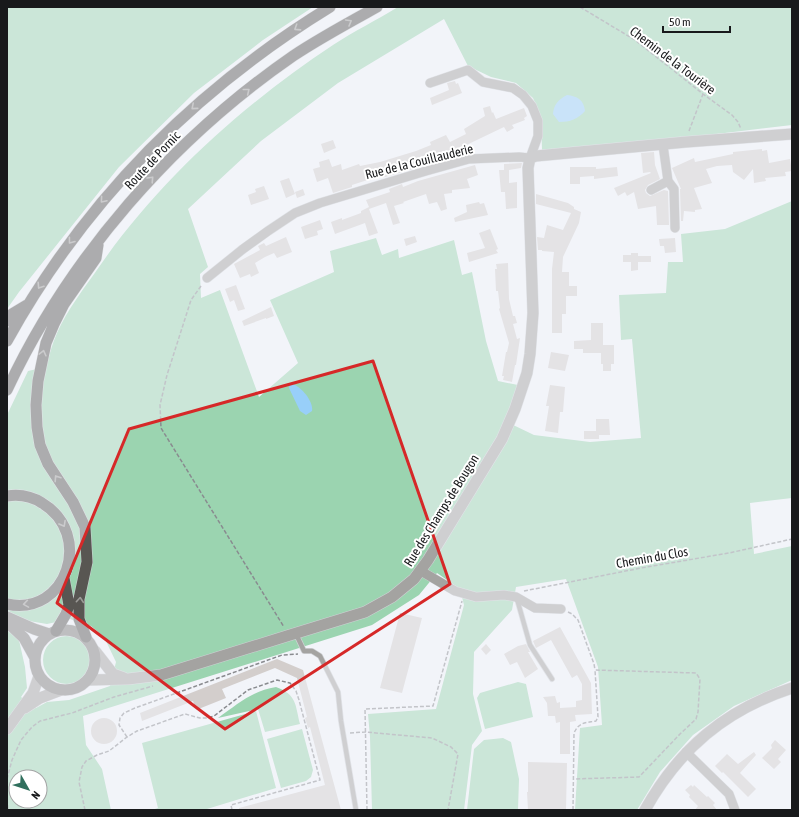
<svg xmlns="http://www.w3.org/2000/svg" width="799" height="817" viewBox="0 0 799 817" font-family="'Asap Condensed',sans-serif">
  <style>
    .green { fill: #9bd4b0; fill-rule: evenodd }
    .water { fill: #98cff9 }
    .building { fill: #d3cecc }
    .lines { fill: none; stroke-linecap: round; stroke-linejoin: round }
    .service-casing { stroke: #cfd1d5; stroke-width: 6 }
    .minor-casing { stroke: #cfd1d5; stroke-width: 10 }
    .tertiary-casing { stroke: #cfd1d5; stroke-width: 12 }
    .secondary-casing { stroke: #cfd1d5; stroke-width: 12 }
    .trunk-casing { stroke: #cfd1d5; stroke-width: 12 }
    .path { stroke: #898b8f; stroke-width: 1.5; stroke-dasharray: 4 2; stroke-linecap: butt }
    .service { stroke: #a4a3a1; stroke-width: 4.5 }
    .minor { stroke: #a4a3a1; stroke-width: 9 }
    .tertiary { stroke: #a4a3a1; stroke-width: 11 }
    .secondary { stroke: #7e7c7a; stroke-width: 11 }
    .trunk { stroke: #585652; stroke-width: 11 }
    .oneway { stroke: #9b9a97 }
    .marked { fill: none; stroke: #d62828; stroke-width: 3; stroke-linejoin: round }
    .labels { text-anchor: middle; stroke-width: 4; stroke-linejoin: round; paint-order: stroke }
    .street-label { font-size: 13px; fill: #18191b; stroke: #fff }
  </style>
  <rect width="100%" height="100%" fill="#f2f4f9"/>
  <path class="green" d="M7 7H313L263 40 194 93 119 167 19 292 7 309Z
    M398 7H792V125L692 137 542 150 541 117 533 98 516 83 491 77 468 66 444 19 338 83 261 141 188 209 208 267 200 274 201 298 220 290 259 397 298 363 270 300 334 272 330 251 376 238 382 255 398 249 399 258 454 240 462 275 472 272 486 341 498 381 518 385 507 422 534 435 590 442 641 438 632 339 621 340 619 295 666 293 668 262H683L681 234 725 229 792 201V498L750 503 754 554 792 546V680L734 706 693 735 660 772 637 810H575L580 728 602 725 598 667 566 579 516 587 512 610 474 652 473 694 482 731 472 745 464 810H372L370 737 368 714 436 709 464 605 460 589 437 573 419 595 372 625 83 716 86 745 102 769 111 810H7V630L19 640 25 667 27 688 21 697 36 708 47 702 69 700 110 686 116 662 104 637 91 626 70 619 47 624 29 621 8 612 10 599 7 597V415L28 371 46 367C49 356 52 344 57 333 67 310 85 287 99 267 159 180 245 103 333 45 354 31 377 20 398 7ZM16 777H40V801H16Z
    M43 660a24 24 0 1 1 48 0a24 24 0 1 1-48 0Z
    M518 682 526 684 533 717 485 729 477 698 480 693Z
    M276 687C297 695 295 704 300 724L265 732 258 709 218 718C238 704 252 691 276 687Z
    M256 711 276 788 207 809V810H152L158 808 142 743Z
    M302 729 313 770 311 777 306 781 281 788 267 739Z
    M503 738 511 742 519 779 518 810H467L474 749 484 740Z"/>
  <path class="water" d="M567 95C577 96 584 100 585 111 578 119 570 122 559 122L553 114C554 104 558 100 567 95Z
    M290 383C300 385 314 401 312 411L306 415 300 411 289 388Z"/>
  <path class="building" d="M455 81 456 84 458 83 462 93 432 105 430 98 449 90 447 83Z
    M490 106 492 113 493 112 496 119 524 108 527 116 524 118 525 120 512 125 514 128 507 132 504 127 456 150 458 152 438 161 413 169 385 177 383 175 352 185V187L333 193 328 178 317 182 313 169 320 167 319 162 329 159 332 167 341 164 342 170 359 164 360 166 380 162 416 151 431 145 430 142 446 135 450 142 466 134 464 129 485 116 483 108Z
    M333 140 336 148 324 153 321 144Z
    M762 149V151L767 150 769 163 790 159 792 171 785 172 786 176 765 178 766 181 754 183 753 169 744 180 733 172 732 165 717 166 706 169 712 183 694 188 702 209 695 210V212L684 211 683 221H681L680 189H681L672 168 694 158 695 162 733 154V152Z
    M654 152 655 165 660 179 648 185 645 190 646 193 650 196 664 190 668 191 669 225H657L656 206 638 209 634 192 627 196 625 192 618 196 614 188 651 173 650 172 643 173 641 153Z
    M522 163 521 168 509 170V183L517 182V208L506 209 505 192H501L499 170H504V164Z
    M475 165 478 175 467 179 470 188 452 190V193L444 194 447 209 441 211 437 202 429 204 426 194 403 202 404 203 394 206 400 223 393 225 386 203 369 209 378 233 369 236 365 223 335 234 331 222 342 218V220L361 213V211L369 207 366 200 390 192 389 189 402 184 403 187 418 181Z
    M570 167H596V169L617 167 618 176 594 179V176L580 177V184H570Z
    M289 178 295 194 286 198 280 181Z
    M264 186 269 199 251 205 248 195 256 192 255 189Z
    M303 189 305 195 297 198 295 192Z
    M536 194 568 203 574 207V209L581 212 579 223 563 257 562 272H569V286H577V296H566V314H562V333H552V269L554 252 542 251V250H538L537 237 544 238 547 225 563 230 571 213 536 204Z
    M479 202 480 204 484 203 488 215 455 222 454 218 467 212 466 205Z
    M320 220 323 229 317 231 318 235 305 239 301 227Z
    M490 229 498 249 496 250 498 253 469 262 467 253 485 248 479 233Z
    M415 236 417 242 406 246 404 239Z
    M286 237 292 252 277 258 274 253 265 257 255 263 259 273 251 277 250 274 240 278 234 264 260 250 258 246 264 243 266 246Z
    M675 238 676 252 665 253 664 246H660L659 239Z
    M631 253H638V256H651V262H638V270L631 271V262H623V255H631Z
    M508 263 509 299 513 316H515L517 323 513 324 517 339 520 338 516 365H515L512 382 503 380 504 376H502L506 352H507L509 343 499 309 500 308 498 291H496L495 269H497L496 264Z
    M236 285 245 309 238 311 234 300 230 302 225 289Z
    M271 307 274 316 266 319V318L244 326 242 321Z
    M591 323H603V345H614V364H611V371H603V364H601V353H583V349H574V341L591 340Z
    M551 352 569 355 565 371 548 368Z
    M550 385 565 387 563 412H560L558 433 545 431 549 406H546Z
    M596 419H609L610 435H599V439H584V431H596Z
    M400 613 422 618 402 693 380 688Z
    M560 627 591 683 592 714 575 715 576 721 570 722V754H560V722L556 723 555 716H548L547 703 543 697 555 696 557 703 560 702V708L576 707V701L582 700V684L577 675 572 678 551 640 536 648 533 641Z
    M486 644 491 650 486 655 481 649Z
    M526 644 530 652H528L538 669 525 678 517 662 510 665 504 654 518 646Z
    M277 659 303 670 341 810H239V808L325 785 310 727 308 728 305 718 307 717 297 678 275 668 222 689 226 698 196 710 193 701 142 721 140 713Z
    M91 731a13 13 0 1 1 26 0a13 13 0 1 1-26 0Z
    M775 740 786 750 778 759 781 762 774 769 762 758 772 748 771 745Z
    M754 752 756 755 740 773 756 789 748 797 723 772 722 773 715 766 727 754 738 764Z
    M528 762 567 763 566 810H528L527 792H528Z
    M691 785 693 787 694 785 707 797 708 796 715 803 713 805 717 810H695L698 806 689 797 690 795 685 790Z"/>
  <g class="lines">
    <defs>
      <path id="service" d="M517 599 530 645 552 679
        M296 634 304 651H312L320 656 338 692 341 721 356 810"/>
      <path id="minor" d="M663 145 668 181 674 189 675 228
        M651 190 668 181
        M207 278 243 249 268 231 295 213 320 203 426 171 469 159 519 157 530 158 538 136V121L532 106 523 95 513 88 483 82 468 70 430 83
        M421 571 455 591 476 597 504 595 516 597 535 608 561 609
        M686 752 729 794 735 810"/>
      <path id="tertiary" d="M95 651 113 674 124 678
        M89 680 128 679 161 675 290 635 365 612 392 597 414 579 428 560 502 439 515 409 527 373 530 354 533 313 528 168 530 158 536 156 686 142 792 134
        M25 708 40 698 61 690
        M7 729 33 693 39 676
        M645 810C679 749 725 710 792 688"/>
      <path id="secondary" d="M7 617 34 629 49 634
        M7 622 24 638 34 656
        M35 660a30 30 0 1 1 60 0a30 30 0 1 1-60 0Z"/>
      <path id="trunk" d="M7 321 12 314 27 305
        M7 341C85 200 193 91 330 7
        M7 390C69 257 173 139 293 56 320 38 348 23 377 7
        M7 496C20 494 31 496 42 503 94 534 67 617 7 604
        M56 631 66 614 69 605 64 578
        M86 637 79 619V599L87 562 85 527 73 502 48 464 40 445 37 427 36 405 38 381 46 343 54 324 64 304 96 258 98 245"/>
    </defs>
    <use href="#service" class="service-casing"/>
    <use href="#minor" class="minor-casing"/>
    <use href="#tertiary" class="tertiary-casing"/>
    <use href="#secondary" class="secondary-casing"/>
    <use href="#trunk" class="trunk-casing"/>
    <path class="path" d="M580 7 635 40 703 94 732 115 738 122 741 129
      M689 131 703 94
      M201 286 191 300 167 375 160 405 161 428 284 627
      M524 591 641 568 729 553 792 539
      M568 612 572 614 578 620 594 664 595 670
      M350 733 365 732 432 738 451 747 458 754 448 810
      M127 737 119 725 120 718 124 713 135 708 282 655 298 654
      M7 779 12 760 21 740 32 727 40 721 72 713 114 697 153 686
      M7 799 8 810
      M85 810 79 782 82 767 86 761 97 755 109 751 127 737 137 731 185 714 200 718H208L214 716 248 690 277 680 290 683 296 691 299 700 320 780 231 805 232 810
      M367 810 365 709 433 706 462 601
      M573 810 574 733C579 722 585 723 596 721L598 717 595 670 696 673 700 679 698 712 696 719 680 734 639 777 573 779"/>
    <use href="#service" class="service"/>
    <use href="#minor" class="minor"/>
    <use href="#tertiary" class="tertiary"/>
    <use href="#secondary" class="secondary"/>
    <use href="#trunk" class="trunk"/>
  </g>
  <defs><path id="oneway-chevron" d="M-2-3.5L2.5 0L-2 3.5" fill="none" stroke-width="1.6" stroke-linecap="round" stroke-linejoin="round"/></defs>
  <g class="oneway">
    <use href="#oneway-chevron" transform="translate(349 22) rotate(-30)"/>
    <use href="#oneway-chevron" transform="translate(297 28) rotate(147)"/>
    <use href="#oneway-chevron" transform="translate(247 91) rotate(-39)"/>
    <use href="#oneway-chevron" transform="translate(194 107) rotate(139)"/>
    <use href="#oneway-chevron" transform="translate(151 179) rotate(-47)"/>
    <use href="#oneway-chevron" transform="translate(103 200) rotate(130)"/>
    <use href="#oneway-chevron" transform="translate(71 241) rotate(127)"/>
    <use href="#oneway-chevron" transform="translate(40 286) rotate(123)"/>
    <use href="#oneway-chevron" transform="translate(43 353) rotate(-76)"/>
    <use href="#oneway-chevron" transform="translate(57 478) rotate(-123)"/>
    <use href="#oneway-chevron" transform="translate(63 524) rotate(61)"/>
    <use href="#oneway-chevron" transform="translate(80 600) rotate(-85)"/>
    <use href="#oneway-chevron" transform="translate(26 604) rotate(171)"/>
  </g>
  <path d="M0 0H799V817H0ZM373 361 450 584 225 729 57 603 129 429Z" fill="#f2f4f9" fill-opacity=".55" fill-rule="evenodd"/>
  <path class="marked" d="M373 361 450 584 225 729 57 603 129 429Z"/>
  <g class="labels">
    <g class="street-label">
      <text transform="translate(673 60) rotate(37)" y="5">Chemin de la Tourière</text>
      <text transform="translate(152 160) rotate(-47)" y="5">Route de Pornic</text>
      <text transform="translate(419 161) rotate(-14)" y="5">Rue de la Couillauderie</text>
      <text transform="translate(441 510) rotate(-58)" y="5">Rue des Champs de Bougon</text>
      <text transform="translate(652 557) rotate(-10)" y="5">Chemin du Clos</text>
    </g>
  </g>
  <rect width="799" height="817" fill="none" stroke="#18191b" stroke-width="16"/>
  <g transform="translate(28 789) rotate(129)"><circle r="19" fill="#ffffff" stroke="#a3a3a4"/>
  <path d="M0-3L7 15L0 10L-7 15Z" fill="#306f5d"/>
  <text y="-6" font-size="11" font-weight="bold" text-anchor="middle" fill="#18191b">N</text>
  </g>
  <path d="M663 26v6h67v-6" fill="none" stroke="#18191b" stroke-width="2"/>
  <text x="669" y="26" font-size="12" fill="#18191b" stroke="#ffffff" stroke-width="3" paint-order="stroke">50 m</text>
</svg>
